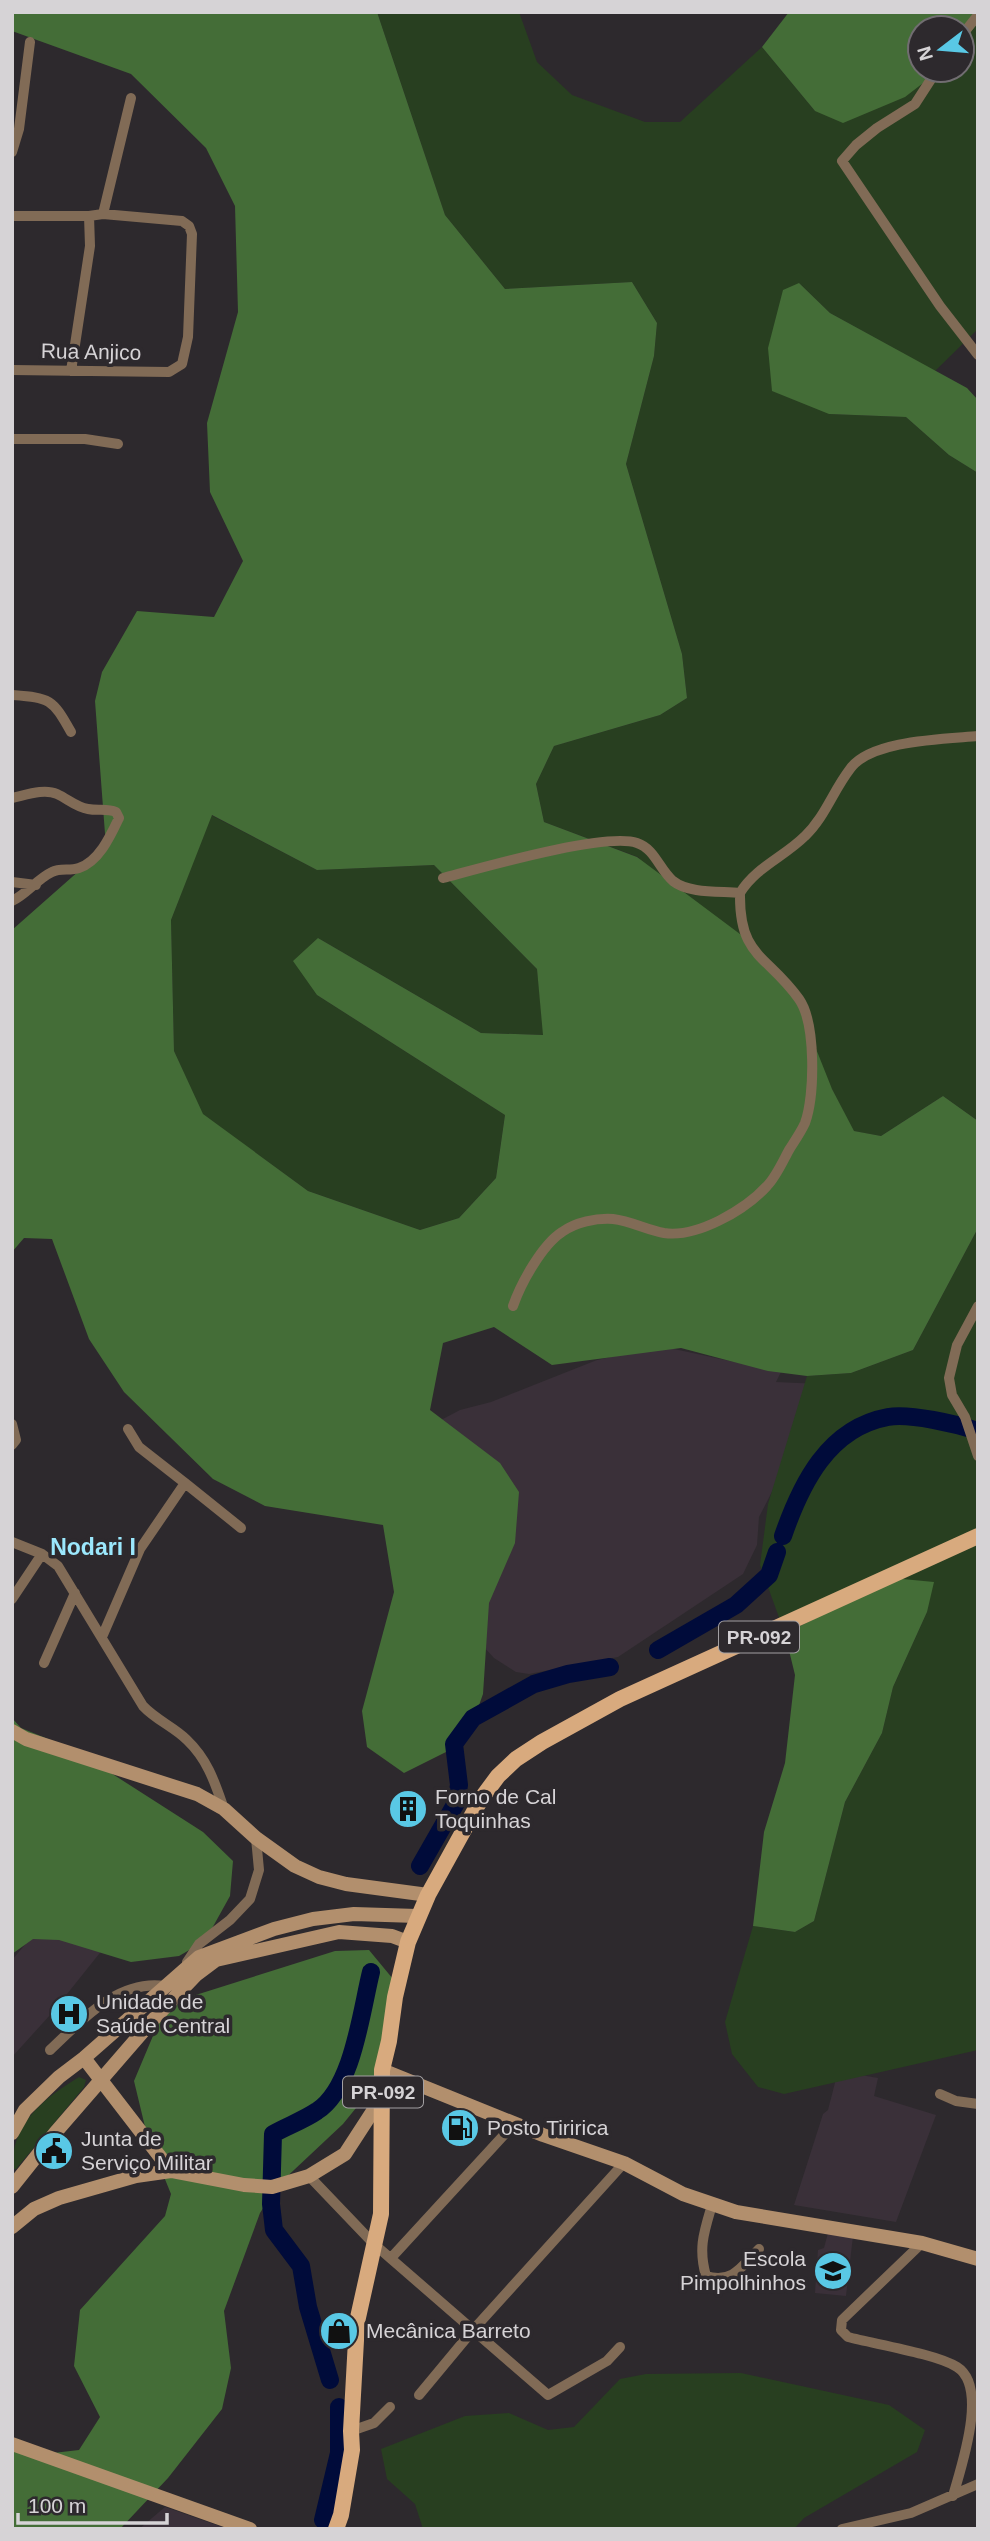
<svg xmlns="http://www.w3.org/2000/svg" width="990" height="2541" viewBox="0 0 990 2541" font-family="Helvetica,sans-serif">
  <style>
    .built { fill: #3a3039 }
    .green { fill: #283f20 }
    .forest { fill: #446d37; fill-rule: evenodd }
    .lines { fill: none; stroke-linecap: round; stroke-linejoin: round }
    .river { stroke: #000b3a; stroke-width: 18 }
    .street { stroke: #816b56; stroke-width: 10 }
    .secondary { stroke: #b28f6d; stroke-width: 14 }
    .primary { stroke: #d8aa7e; stroke-width: 16 }
    .labels { text-anchor: middle; stroke-width: 7; stroke-linejoin: round; paint-order: stroke }
    .shield { fill: #2d292d; stroke: #a3a0a3; stroke-width: 2 }
    .shield-label { font-size: 19px; font-weight: bold; fill: #d6d3d6 }
    .street-label { font-size: 21px; fill: #d6d3d6; stroke: #2d292d }
    .poi-label { font-size: 21px; fill: #d6d3d6; stroke: #2d292d; text-anchor: start }
    .neighbourhood-label { font-size: 23px; font-weight: bold; fill: #9be7fc; stroke: #2d292d }
  </style>
  <rect width="100%" height="100%" fill="#2d292d"/>
  <path class="built" d="M647 1349H674L781 1372 776 1382 820 1384 781 1474 759 1517 757 1545 743 1574 618 1657 529 1674 516 1672 494 1658 471 1633 441 1420 460 1410 491 1402 597 1360Z
    M67 1895 111 1939 51 2014 12 2057V1960Z
    M838 2071 878 2078 874 2096 936 2115 896 2222 794 2205 823 2114 828 2110Z
    M828 2233 853 2236 846 2296 815 2293 818 2250 824 2248Z
    M165 2507 228 2529H139Z"/>
  <path class="green" d="M377 12H519L537 62 572 95 645 122H680L762 47 815 111 940 70H962V43L978 23V329L935 371 830 313 799 283 829 414 906 417 949 455 978 473V1121L943 1096 881 1136 853 1131 832 1089 638 857 544 822 536 784 554 746 660 715 687 698 682 654 626 464 654 356 657 323 632 282 505 289 445 215Z
    M211 815 317 870 434 865 537 969 544 1035 481 1033 318 938 317 995 505 1115 496 1178 459 1218 420 1230 308 1191 202 1114 174 1051 171 920Z
    M978 1228V2050L784 2094 758 2087 732 2054 725 2022 753 1926 795 1932 814 1921 845 1802 882 1733 893 1687 927 1612 892 1578 785 1634 760 1565 768 1504 807 1376 851 1373 913 1350Z
    M79 2077 86 2080 84 2087 16 2169H12C12 2123 43 2099 79 2077Z
    M741 2373 889 2405 925 2430 917 2452 804 2518 794 2529H423L415 2504 387 2479 381 2449 465 2416 509 2413 548 2430 574 2427 620 2379 646 2374Z"/>
  <path class="forest" d="M12 12H377L445 215 505 289 632 282 657 323 654 356 626 464 682 654 687 698 660 715 554 746 536 784 544 822 637 857 756 946 795 996 832 1089 854 1131 881 1136 943 1096 978 1121V1228L913 1350 851 1373 807 1376 768 1371 681 1348 552 1365 494 1327 443 1343 430 1410 500 1463 519 1492 515 1543 489 1603 483 1694 466 1742 404 1773 367 1747 362 1711 394 1592 383 1525 265 1506 213 1479 124 1392 89 1339 52 1239 24 1238 12 1252V930L106 847 95 701 102 672 137 611 214 617 243 561 210 492 207 423 238 312 235 206 206 148 131 74 12 31ZM212 815 317 870 434 865 537 969 543 1035 481 1033 318 938 293 961 317 995 505 1115 496 1178 459 1218 420 1230 308 1191 203 1114 174 1051 171 920Z
    M789 12H978V23L962 43V28H920V70H940L905 97 843 123 815 111 762 47Z
    M799 283 830 313 967 388 978 400V473L949 455 906 417 829 414 772 391 768 348 783 290Z
    M892 1578 934 1582 927 1612 893 1687 882 1733 845 1802 814 1921 795 1932 753 1926 764 1832 785 1763 795 1675 785 1634Z
    M12 1718 21 1728 75 1750 203 1832 233 1861 230 1896 205 1941 179 1956 131 1962 59 1940 33 1939 12 1954Z
    M369 1950 393 1979V2028L373 2087 343 2124 278 2185 260 2213 224 2311 231 2368 222 2409 168 2478 120 2529H12V2448L27 2456 79 2450 100 2417 74 2366 80 2310 165 2216 171 2194 147 2135 134 2081 158 2024 183 1999 335 1951Z"/>
  <g class="lines">
    <path class="river" d="M783 1536C801 1484 828 1428 888 1417 910 1413 956 1424 978 1431
      M658 1650 736 1605 769 1575 777 1552
      M420 1866 456 1803 459 1785 454 1744 473 1718 534 1684 568 1674 610 1667
      M330 2380 308 2307 301 2266 274 2230 271 2204 273 2134C287 2126 304 2120 317 2111 353 2088 361 2012 371 1972
      M323 2520 339 2453V2407"/>
    <path class="street" d="M962 35 978 15
      M937 70 915 104 877 128 856 145 842 161 940 306 978 355
      M12 152 19 129 30 42
      M103 214 131 98
      M12 216H89L103 214 182 221 189 226 192 234 188 337 182 364 169 372 12 370
      M71 371 90 246 89 216
      M12 439H85L118 444
      M12 695C50 698 52 698 71 732
      M12 798C26 795 44 788 57 794 68 799 76 807 88 809 98 811 107 808 116 812L119 818C110 837 99 861 79 868 70 871 60 868 52 872 37 879 27 894 12 901
      M443 878C481 868 605 832 637 843 655 849 659 869 673 881 689 894 721 891 740 893
      M12 882 36 885
      M513 1306C521 1283 542 1245 562 1232 576 1222 596 1218 613 1219 631 1221 647 1230 664 1233 697 1238 745 1210 767 1186 776 1177 783 1161 789 1150 794 1142 801 1132 805 1123 815 1095 816 1023 799 999 767 954 739 958 740 893 756 867 784 857 805 836 825 817 833 791 850 769 870 740 944 739 978 736
      M978 1306 957 1345 949 1378 952 1395 965 1417 978 1456
      M12 1424 16 1440 12 1445
      M185 1483 241 1528
      M12 1542 42 1554 58 1566 143 1706C156 1720 174 1727 187 1740 208 1760 215 1783 224 1809
      M12 1599 42 1554
      M102 1637 140 1549 185 1483 139 1447 128 1429
      M44 1663 75 1593
      M187 1962 199 1944 230 1920 250 1899 259 1870 256 1838
      M50 2050C82 2020 118 1979 165 1986
      M940 2094 956 2101 978 2104
      M309 2176 374 2244 548 2395 607 2361 620 2347
      M712 2205C704 2232 698 2248 706 2276 733 2284 742 2266 759 2249
      M922 2243 842 2320 841 2330 848 2337C874 2344 937 2354 957 2367 989 2387 961 2467 953 2496
      M391 2258 514 2124
      M419 2395 473 2330 624 2163
      M351 2431 374 2423 390 2407
      M842 2529 911 2513 978 2484"/>
    <path class="secondary" d="M12 1731 26 1739 197 1794 224 1809 256 1838 295 1866 319 1877 346 1884 428 1895
      M84 2058 171 2171
      M382 2070 543 2135 624 2163 683 2194 736 2212 922 2243 978 2259
      M12 2133 25 2110 59 2077 84 2058 199 1957 274 1929 313 1919 354 1914 417 1916
      M12 2187 55 2133 152 2021 196 1975 216 1960 339 1932 392 1936 408 1942
      M12 2227 34 2209 59 2198 136 2176 171 2171 244 2185 272 2187 309 2176 345 2154 382 2097
      M12 2444 250 2529"/>
    <path class="primary" d="M336 2529 341 2515 352 2450 351 2431 357 2322 381 2214 382 2070 389 2041 395 1997 408 1942 428 1895 481 1799 498 1776 516 1759 542 1742 620 1699 978 1536"/>
  </g>
  <defs>
    <symbol id="building-disc" viewBox="-11 -11 22 22"><circle r="9.5" fill="#59c8e5" stroke="#2d292d"/><path d="M-4-6H4V6H1V3H-1V6H-4ZM-2.5-4.3h1.7v1.8h-1.7ZM.8-4.3h1.7v1.8H.8ZM-2.5-1h1.7V.8h-1.7ZM.8-1h1.7V.8H.8Z" fill="#111"/></symbol>
    <symbol id="hospital-disc" viewBox="-11 -11 22 22"><circle r="9.5" fill="#59c8e5" stroke="#2d292d"/><path d="M-5-5h3v3.5h4V-5h3V5h-3V1.5h-4V5h-3Z" fill="#111"/></symbol>
    <symbol id="fuel-disc" viewBox="-11 -11 22 22"><circle r="9.5" fill="#59c8e5" stroke="#2d292d"/><path d="M-5.5-6h7V0h2V4h1.3V-2.5L3-4.5l.8-.8L6-3V5H2.5V1h-1V6h-7ZM-4.2-4.7v3.2H.2V-4.7Z" fill="#111"/></symbol>
    <symbol id="civic-disc" viewBox="-11 -11 22 22"><circle r="9.5" fill="#59c8e5" stroke="#2d292d"/><path d="M-.6-6.5H3V-4.5H.6V-3L4-1V1h2V6H-6V1h2V-1L-.6-3ZM-1.2 2.5V6h2.4V2.5Z" fill="#111"/></symbol>
    <symbol id="school-disc" viewBox="-11 -11 22 22"><circle r="9.5" fill="#59c8e5" stroke="#2d292d"/><path d="M0-5L7-2L0 1L-7-2ZM-4 1L0 2.5L4 1V4Q0 6-4 4Z" fill="#111"/></symbol>
    <symbol id="shop-disc" viewBox="-11 -11 22 22"><circle r="9.5" fill="#59c8e5" stroke="#2d292d"/><path d="M-5-2.5h2.3a2.7 3.5 0 0 1 5.4 0H5L5.5 6h-11ZM-1.5-2.5h3a1.5 2.3 0 0 0-3 0Z" fill="#111"/></symbol>
  </defs>
  <g fill-rule="evenodd">
    <use href="#building-disc" x="386" y="1787" width="44" height="44"/>
    <use href="#hospital-disc" x="47" y="1992" width="44" height="44"/>
    <use href="#fuel-disc" x="438" y="2106" width="44" height="44"/>
    <use href="#civic-disc" x="32" y="2129" width="44" height="44"/>
    <use href="#school-disc" x="811" y="2249" width="44" height="44"/>
    <use href="#shop-disc" x="317" y="2309" width="44" height="44"/>
  </g>
  <g class="labels">
    <g class="shield">
      <rect x="719" y="1621.5" width="80" height="31" rx="5"/>
      <rect x="343" y="2076.5" width="80" height="31" rx="5"/>
    </g>
    <g class="shield-label">
      <text x="759" y="1644">PR-092</text>
      <text x="383" y="2099">PR-092</text>
    </g>
    <g class="street-label">
      <text transform="translate(91 352) rotate(1)" y="7">Rua Anjico</text>
    </g>
    <g class="poi-label">
      <text x="435" y="1804">Forno de Cal<tspan x="435" dy="24">Toquinhas</tspan></text>
      <text x="96" y="2009">Unidade de<tspan x="96" dy="24">Saúde Central</tspan></text>
      <text x="487" y="2135">Posto Tiririca</text>
      <text x="81" y="2146">Junta de<tspan x="81" dy="24">Serviço Militar</tspan></text>
      <text x="806" y="2266" text-anchor="end">Escola<tspan x="806" dy="24">Pimpolhinhos</tspan></text>
      <text x="366" y="2338">Mecânica Barreto</text>
    </g>
    <g class="neighbourhood-label">
      <text x="93" y="1555">Nodari I</text>
    </g>
  </g>
  <rect width="990" height="2541" fill="none" stroke="#d6d3d6" stroke-width="28"/>
  <g transform="translate(941 49) rotate(254)"><circle r="33" fill="#2d292d" stroke="#716d71" stroke-width="2"/>
  <path d="M0-5L12 26L0 18L-12 26Z" fill="#59c8e5"/>
  <text y="-10" font-size="19" font-weight="bold" text-anchor="middle" fill="#d6d3d6">N</text>
  </g>
  <path d="M18 2513v10h149v-10" fill="none" stroke="#d6d3d6" stroke-width="3.5"/>
  <text x="28" y="2513" font-size="21" fill="#d6d3d6" stroke="#2d292d" stroke-width="5" paint-order="stroke">100 m</text>
</svg>
